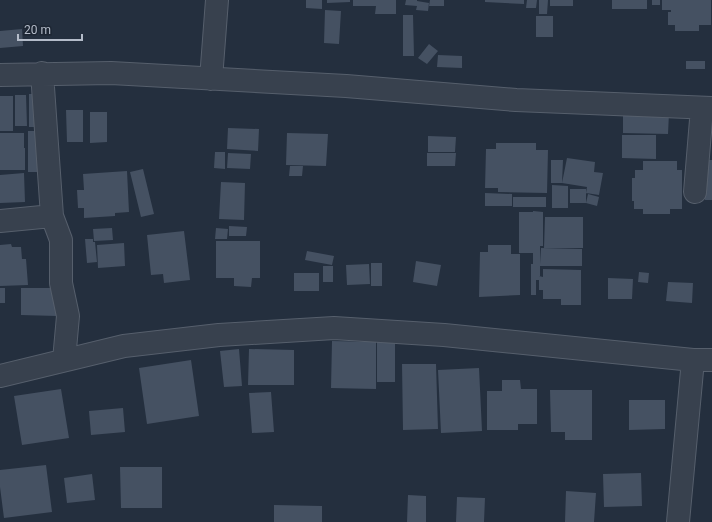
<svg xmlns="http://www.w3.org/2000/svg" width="712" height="522" viewBox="0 0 712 522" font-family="Roboto,sans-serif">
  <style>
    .building { fill: #455162 }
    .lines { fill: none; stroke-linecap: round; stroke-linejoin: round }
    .street-casing { stroke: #565f6c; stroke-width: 24 }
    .street { stroke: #38414e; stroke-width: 22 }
  </style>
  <rect width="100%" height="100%" fill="#242f3e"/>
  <path class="building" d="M306 0H322V9L306 8Z
    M327 0H350V2L327 3Z
    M353 0H396V14H375L376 6H353Z
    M406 0H417V1L429 3 428 11 416 10 417 6 405 5Z
    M430 0H444V6H429Z
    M485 0H524V4L485 2Z
    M527 0H537L536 8H526Z
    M539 0H548L547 14H539Z
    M550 0H573V6H550Z
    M612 0H647V9H612Z
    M652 0H660V5H652Z
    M662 0H711V25H699V31H675V25H668V12H671V10H662Z
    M325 10 341 11 339 44 324 43Z
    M403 15H413L414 56H403Z
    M536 16H553V37H536Z
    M22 29 23 46 0 48V31Z
    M429 44 438 51 427 64 418 58Z
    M438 55 462 56V68L437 67Z
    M686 61H705V69H686Z
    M29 94H39L40 127H29Z
    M15 95H26L27 126H15Z
    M0 96H13V131H0Z
    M66 110H83V142H67Z
    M90 112H107V142L90 143Z
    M623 112 669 113 668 134 623 133Z
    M228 128 259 129 258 151 227 149Z
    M28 131H44V172H28Z
    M0 133H24V148H7H25V170H0Z
    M287 133 328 134 326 166 286 165Z
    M622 135H656V159L622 158Z
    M428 136 456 137 455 152H428Z
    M496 143H536V150H548L547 193 498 192V188H485L486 149H496Z
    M215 152H225V169L214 168Z
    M228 153 251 154 250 169 227 168Z
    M427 153H456L455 166H427Z
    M567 158 595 162 594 172 603 173 599 195 586 193 587 187 562 183Z
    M551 160H563L562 183H551Z
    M705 160H712V200H705Z
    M643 161H677V170H682V209H670V214H643V209H634V201H632V178H635V170H643Z
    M290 166H303L302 176H289Z
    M143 169 154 214 141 217 130 172Z
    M127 171 129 212 115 213V216L84 218V208H78L77 190H84L83 174Z
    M24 173 25 202 0 203V175Z
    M221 182 245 183 244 220 219 219Z
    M552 185 568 186V208H552Z
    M570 189H586V203H570Z
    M485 193 512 194V206H485Z
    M588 194 599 197 597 206 586 203Z
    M513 197H546V207H513Z
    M533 211 543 212V246H540V264L541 248 582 249V266H540V276H539L543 277V269L581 270V305H561V299H543V290H539V280H536V295H531V264H533V253H519V212H533V229Z
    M545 217H583V248H544Z
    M229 226 247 227 246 236H229Z
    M112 228 113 240 94 241 93 229Z
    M216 228 228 229 227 239H215Z
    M184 231 190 280 164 283 163 274 151 275 147 235Z
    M85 239H93V242H95L97 262 87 263Z
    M216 241H260V278H252L251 287 234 286V278H216Z
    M124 243 125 266 98 268 97 245Z
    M11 244 12 247H21L22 259H26L28 285 0 286V245Z
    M488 245H511V254H520V295L479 297 480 252H488Z
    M307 251 334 256 332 265 305 260Z
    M416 261 441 265 437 286 413 282Z
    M371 263H382V286H371Z
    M369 264 370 284 347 285 346 265Z
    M323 266H333V282H323Z
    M639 272 649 273 648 283 638 282Z
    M294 273H319V291H294Z
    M608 278 633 279 632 299H608Z
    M668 282 693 283 692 303 666 301Z
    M0 288H5V303H0Z
    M21 288H57V316L21 315Z
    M332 341 376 342V389L331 388Z
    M377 342H395V382H377Z
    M239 349 242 386 224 387 220 351Z
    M249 349 294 350V385H248Z
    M191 360 199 416 147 424 139 368Z
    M402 364H436L438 429 403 430Z
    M479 368 482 431 441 433 438 370Z
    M502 380H520L521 389H537V424H518V430H487V391H502Z
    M61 389 69 438 22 445 14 396Z
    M550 390H592V440H565V432H551Z
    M271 392 274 432 252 433 249 393Z
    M629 400H665V429L629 430Z
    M123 408 125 432 91 435 89 411Z
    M46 465 52 512 4 518 0 487V470Z
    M120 467H162V508H121Z
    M641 473 642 506 604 507 603 474Z
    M92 474 95 500 67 503 64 478Z
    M566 491 596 493 594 522H565Z
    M408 495 426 496V522H407Z
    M457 497 485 498 484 522H456Z
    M274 505 322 506V522H274Z"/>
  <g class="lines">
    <defs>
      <path id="street" d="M42 73 52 216 61 240V283L68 316 64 360
        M0 75 111 73 346 86 516 100 712 108
        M211 79 217 0
        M695 192 702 108
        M0 221 52 216
        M0 376 124 346 219 335 334 328 444 335 693 360H712
        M678 522 693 360"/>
    </defs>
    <use href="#street" class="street-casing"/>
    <use href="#street" class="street"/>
  </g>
  <path d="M18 34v6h64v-6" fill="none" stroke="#b4bcc9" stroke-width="2"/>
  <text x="24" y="34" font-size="12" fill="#b4bcc9" stroke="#1d2633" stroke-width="3" paint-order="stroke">20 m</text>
</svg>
